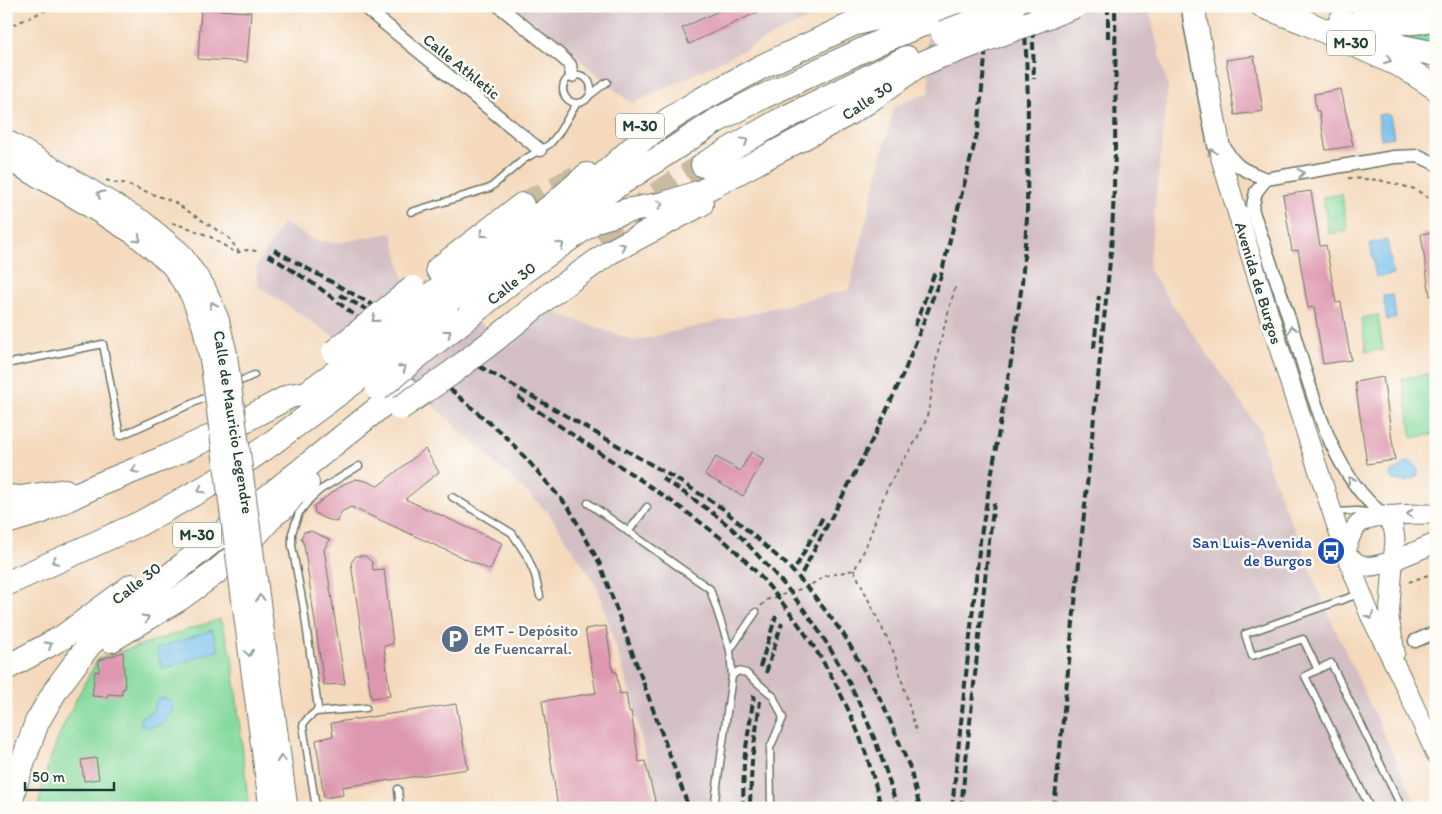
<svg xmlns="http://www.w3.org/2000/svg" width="1442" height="814" viewBox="0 0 1442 814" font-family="Itim,sans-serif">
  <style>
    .industrial { fill: #d2bec3 }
    .green { fill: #84d99d; stroke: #528b68 }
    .water { fill: #76bfef; stroke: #4a7e92 }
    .building { fill: #dd97af }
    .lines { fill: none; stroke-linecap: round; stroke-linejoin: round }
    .highway-tunnel { stroke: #c9baa1; stroke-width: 24; stroke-dasharray: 24 12; stroke-linecap: butt }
    .lane-casing { stroke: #6a7464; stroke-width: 9 }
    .street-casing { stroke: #6a7464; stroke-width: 15 }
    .secondary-casing { stroke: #6a7464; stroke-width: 21 }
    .highway-casing { stroke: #6a7464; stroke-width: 26 }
    .path { stroke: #6a7464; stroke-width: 2; stroke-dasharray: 4 4; stroke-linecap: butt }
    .lane { stroke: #fff; stroke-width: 6 }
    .street { stroke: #fff; stroke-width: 12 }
    .secondary { stroke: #fff; stroke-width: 19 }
    .highway { stroke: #fff; stroke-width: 24 }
    .rail { stroke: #1f3d34; stroke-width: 4; stroke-dasharray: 8 4; stroke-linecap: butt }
    .lane-bridge-casing { stroke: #6a7464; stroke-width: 9; stroke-linecap: butt }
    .secondary-bridge-casing { stroke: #6a7464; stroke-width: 21; stroke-linecap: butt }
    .highway-bridge-casing { stroke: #6a7464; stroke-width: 26; stroke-linecap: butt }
    .lane-bridge { stroke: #fff; stroke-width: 6 }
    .secondary-bridge { stroke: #fff; stroke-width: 19 }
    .highway-bridge { stroke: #fff; stroke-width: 24 }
    .oneway { stroke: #8f9e9a }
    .labels { text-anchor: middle; stroke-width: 5; stroke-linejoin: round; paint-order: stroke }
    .shield { fill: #fdfcf7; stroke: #62766e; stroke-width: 1 }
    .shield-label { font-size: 15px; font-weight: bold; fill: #1f3d34 }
    .street-label { font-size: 16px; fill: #1f3d34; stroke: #fdfcf7 }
    .transit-label { font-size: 16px; fill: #164399; stroke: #fdfcf7; text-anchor: end }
    .service-label { font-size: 16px; fill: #4e5e75; stroke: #fdfcf7; text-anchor: start }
  </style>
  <rect width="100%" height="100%" fill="#fdfcf7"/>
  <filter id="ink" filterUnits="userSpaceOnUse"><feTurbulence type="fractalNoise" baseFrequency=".02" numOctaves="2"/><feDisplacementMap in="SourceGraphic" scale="10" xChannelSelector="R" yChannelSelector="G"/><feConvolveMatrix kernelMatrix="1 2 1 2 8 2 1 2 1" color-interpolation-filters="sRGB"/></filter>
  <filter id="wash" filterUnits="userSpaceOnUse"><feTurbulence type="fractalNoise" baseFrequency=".0096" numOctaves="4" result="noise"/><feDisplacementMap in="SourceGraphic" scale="20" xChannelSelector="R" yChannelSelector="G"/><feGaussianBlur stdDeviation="1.12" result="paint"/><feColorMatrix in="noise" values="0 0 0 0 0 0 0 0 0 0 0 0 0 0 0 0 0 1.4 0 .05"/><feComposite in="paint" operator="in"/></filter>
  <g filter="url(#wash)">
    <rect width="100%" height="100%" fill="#f4d9bc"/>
    <path class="industrial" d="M515 6H834L632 104Z
      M925 6H1148L1168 88 1148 269 1260 430 1269 467 1325 607 1418 808H659L630 692 597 586 548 512 423 396 258 286 256 268 283 222 313 240 337 243 392 233 403 277 493 331 548 310 635 341 849 290 894 107 930 92Z"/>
    <path class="green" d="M1384 6H1436L1413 11Z
      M1436 30V46L1413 42 1412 35 1427 33Z
      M1342 194 1347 231 1329 234 1323 197Z
      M1378 315 1383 350 1366 352 1361 318Z
      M1433 373 1436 391V434L1412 438 1402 379Z
      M220 619 232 655 249 808H38C46 755 72 705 98 659Z"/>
    <path class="water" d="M1387 114 1390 116 1394 137 1381 139 1378 115Z
      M1387 240 1393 274 1376 277 1370 243Z
      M1393 295 1396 318 1387 320 1383 296Z
      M1407 462C1416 462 1420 469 1417 477L1407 482 1393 480 1390 476 1392 471 1397 470Z
      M212 630 219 650 163 669 156 649Z
      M161 698C189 700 161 736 141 725L140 718 153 711C155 704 154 701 161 698Z"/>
    <g id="blocks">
      <path class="building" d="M722 6H771L689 44 682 28 723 9Z
        M201 9 251 12 247 62 198 59Z
        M1254 56 1263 111 1235 115 1226 60Z
        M1341 89 1353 146 1326 150 1319 111H1316L1314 94Z
        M1311 191 1320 246 1326 245 1336 303 1341 302 1351 360 1323 364 1314 307 1308 308 1298 250 1292 251 1283 195Z
        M1436 232V296H1430L1421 234Z
        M1383 377 1395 460 1367 464 1355 382Z
        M425 449 439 472 405 499 502 543 490 570 351 507 341 512 337 522 323 518 315 513 314 506 344 484 356 479 366 481 378 486Z
        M751 452 764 459 743 496 705 475 716 457 740 471Z
        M311 531 330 540 324 549 345 684 324 685 304 545 301 538 304 532Z
        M356 556H365L372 562 373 570 384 569 393 644 384 646 390 696 371 698 351 563Z
        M606 626 613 672 616 671 620 694 626 693 629 712 631 711 639 762 645 761 657 808H558L542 701 596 693 585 629Z
        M123 652 125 689H122V695L108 694 107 697 92 696 95 671 99 672V660Z
        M456 704 468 769 342 787 343 795 324 798 316 740 333 736 331 723Z
        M96 758 99 779 84 781 81 760Z"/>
    </g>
  </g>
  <g filter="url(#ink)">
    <use href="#blocks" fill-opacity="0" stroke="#6a7464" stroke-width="1"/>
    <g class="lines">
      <path class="highway-tunnel" d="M667 132 712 109
        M522 205 581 175
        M600 240 655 195 703 165"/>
      <defs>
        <path id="lane" d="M1185 6 1187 24 1212 150
          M563 89a14 14 0 1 1 28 0a14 14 0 1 1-28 0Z
          M590 95 607 82
          M411 212 490 188 523 160 550 144 558 134 577 103
          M6 364 103 344 120 436 211 395
          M234 384 254 375
          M452 497 512 533 527 556 535 575 540 596
          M588 503 710 589 730 650
          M1333 512 1357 511 1368 512
          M628 532 647 507
          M1318 670 1303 639 1252 656 1245 634 1359 594
          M732 676 730 650 756 612
          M316 712 366 708
          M398 789 400 808
          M316 808 303 726C305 717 314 716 318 708L303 604 292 546V533L299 513 310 499 320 490 359 466
          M714 808 732 676 738 671 746 673
          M771 808 770 748 783 718 773 696
          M1370 808 1305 676 1331 663 1402 808"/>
        <path id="street" d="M363 6 540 150
          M499 6 563 58 570 65 572 76
          M1224 146C1235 168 1244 170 1266 179L1394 157 1419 156 1436 164
          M1266 179 1256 192 1252 209C1266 249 1280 290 1293 331 1312 392 1331 475 1384 515
          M1415 641 1436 632"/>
        <path id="secondary" d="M1196 6 1197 20 1219 137 1221 159 1293 393 1346 554 1370 615 1401 677 1436 754
          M6 139 144 221 181 252 205 286 219 319 227 352
          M6 160 64 192 134 235 171 266 190 295 202 326 210 362
          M1384 515 1393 526 1395 538 1389 618 1395 652
          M1346 554C1351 520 1365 516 1397 515 1410 514 1423 514 1436 514
          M1346 554C1352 559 1357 565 1365 566 1381 569 1419 549 1436 543"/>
        <path id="highway" d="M1263 6 1305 22 1404 67 1436 88
          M1362 6C1382 22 1412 27 1436 17
          M1341 21 1402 47 1436 54
          M703 165 779 121 907 58
          M580 196 644 138 670 119 699 101 761 67 853 24 921 6
          M438 269 522 205
          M429 296 553 205 587 175
          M446 307 583 208 716 121 760 98 882 41 967 6
          M467 318 524 271 596 220 626 211 664 204 701 192 842 117 867 102 917 66 942 55
          M498 337 551 294 610 252 701 204
          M6 497 21 498 65 491
          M6 522 40 512 91 488 167 457 228 429 290 396 307 393 347 364
          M6 584 141 523 215 482 265 448 362 376
          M111 640 179 599 215 573 245 547 275 513 283 508 293 495 307 483
          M6 668 63 637 132 586
          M10 808 14 787 37 722 57 688 89 645 122 614 396 394 406 389"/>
      </defs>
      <use href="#lane" class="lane-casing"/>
      <use href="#street" class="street-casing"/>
      <use href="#secondary" class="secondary-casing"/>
      <use href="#highway" class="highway-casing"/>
      <path class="path" d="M6 28 55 6
        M1348 178 1379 180 1415 189 1436 203
        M106 180 119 184 123 183 174 202 229 238 239 252
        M172 223 189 228 209 236 236 253 246 250 257 251
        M854 570 894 653 917 734
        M1409 582 1436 572
        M761 606 766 600 807 587 826 576 854 570C870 544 875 516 887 489 898 466 915 446 925 422 932 403 932 382 936 362 941 336 949 310 956 284"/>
      <use href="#lane" class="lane"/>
      <use href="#street" class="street"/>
      <use href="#secondary" class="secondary"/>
      <use href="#highway" class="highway"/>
      <path class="rail" d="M1032 6 1034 79
        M1108 6V41
        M274 250 389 314
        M268 255 317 286 371 328
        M340 295 382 318
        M915 326 935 272
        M1094 348 1099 296
        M458 354 678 480 722 508 786 564 809 589 844 635 882 702 910 768 920 808
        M431 373 506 437 530 463 569 508 600 564 689 808
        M518 397C585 445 656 487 721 538 741 555 760 575 776 595 827 657 864 729 881 808
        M662 478C686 494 709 509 730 527 742 537 752 549 762 560 829 630 872 715 897 808
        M796 567 824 515
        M802 573 879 427 905 370 940 279 978 130 985 58 987 6
        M760 667 776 616
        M766 673 782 623
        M750 803 752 761 760 701
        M743 808 744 761 754 695
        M952 808 980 541 1014 344 1022 283 1027 218 1028 99 1024 6
        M961 808 989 541 994 503
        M1054 808 1111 251C1116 169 1116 88 1115 6"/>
      <defs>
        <path id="lane-bridge" d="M746 673 773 696"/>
        <path id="secondary-bridge" d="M227 352 288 808
          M210 362 269 808"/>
        <path id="highway-bridge" d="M943 33 1013 6
          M942 55 950 53 1075 6
          M334 352 413 288
          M347 364 429 296
          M362 376 446 307
          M378 389 428 348 467 318
          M400 408 450 374 498 337"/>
      </defs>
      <use href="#lane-bridge" class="lane-bridge-casing"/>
      <use href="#secondary-bridge" class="secondary-bridge-casing"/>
      <use href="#highway-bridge" class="highway-bridge-casing"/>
      <use href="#lane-bridge" class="lane-bridge"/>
      <use href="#secondary-bridge" class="secondary-bridge"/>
      <use href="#highway-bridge" class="highway-bridge"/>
    </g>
    <defs><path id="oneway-chevron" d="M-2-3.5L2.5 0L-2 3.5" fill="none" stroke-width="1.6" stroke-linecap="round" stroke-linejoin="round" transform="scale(1.25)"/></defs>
    <g class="oneway">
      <use href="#oneway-chevron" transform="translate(1388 60) rotate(25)"/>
      <use href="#oneway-chevron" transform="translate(745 141) rotate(-30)"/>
      <use href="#oneway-chevron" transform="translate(1212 152) rotate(-103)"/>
      <use href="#oneway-chevron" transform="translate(1301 173) rotate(-10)"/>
      <use href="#oneway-chevron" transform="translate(100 194) rotate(-148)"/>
      <use href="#oneway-chevron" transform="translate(660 204) rotate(-12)"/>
      <use href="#oneway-chevron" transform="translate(483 234) rotate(143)"/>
      <use href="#oneway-chevron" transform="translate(138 239) rotate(39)"/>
      <use href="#oneway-chevron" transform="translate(561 245) rotate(-36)"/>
      <use href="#oneway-chevron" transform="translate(622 246) rotate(-28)"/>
      <use href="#oneway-chevron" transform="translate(213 305) rotate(-112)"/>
      <use href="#oneway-chevron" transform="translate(375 319) rotate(141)"/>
      <use href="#oneway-chevron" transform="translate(1292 329) rotate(-108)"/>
      <use href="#oneway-chevron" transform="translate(448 333) rotate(-37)"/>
      <use href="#oneway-chevron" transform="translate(403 368) rotate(-40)"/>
      <use href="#oneway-chevron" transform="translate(135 470) rotate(158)"/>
      <use href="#oneway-chevron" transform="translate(1351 480) rotate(-122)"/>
      <use href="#oneway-chevron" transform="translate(201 490) rotate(150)"/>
      <use href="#oneway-chevron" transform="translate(1410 514) rotate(178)"/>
      <use href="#oneway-chevron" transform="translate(55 561) rotate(156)"/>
      <use href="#oneway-chevron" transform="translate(260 598) rotate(-98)"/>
      <use href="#oneway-chevron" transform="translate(1370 616) rotate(65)"/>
      <use href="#oneway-chevron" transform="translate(146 618) rotate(-30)"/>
      <use href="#oneway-chevron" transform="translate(49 645) rotate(-30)"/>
      <use href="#oneway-chevron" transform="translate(249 653) rotate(82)"/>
      <use href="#oneway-chevron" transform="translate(281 759) rotate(-98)"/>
    </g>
  </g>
  <defs>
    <symbol id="bus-disc" viewBox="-11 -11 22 22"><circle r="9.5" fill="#1a4fb4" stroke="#fdfcf7"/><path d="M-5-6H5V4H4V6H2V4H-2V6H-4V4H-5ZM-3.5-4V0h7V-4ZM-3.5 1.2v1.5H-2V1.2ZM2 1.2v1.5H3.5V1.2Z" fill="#fff"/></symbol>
    <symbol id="parking-disc" viewBox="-11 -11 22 22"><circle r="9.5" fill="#5c6f8a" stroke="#fdfcf7"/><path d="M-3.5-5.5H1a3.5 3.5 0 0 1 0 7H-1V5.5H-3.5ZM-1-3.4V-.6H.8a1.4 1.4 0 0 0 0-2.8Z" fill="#fff"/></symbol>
  </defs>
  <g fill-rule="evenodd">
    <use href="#bus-disc" x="1315" y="535" width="32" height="32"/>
    <use href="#parking-disc" x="439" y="623" width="32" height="32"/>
  </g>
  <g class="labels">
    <g class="shield">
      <rect x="1327" y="30.5" width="48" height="25" rx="4"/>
      <rect x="616" y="113.5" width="48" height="25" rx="4"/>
      <rect x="173" y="522.5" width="48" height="25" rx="4"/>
    </g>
    <g class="shield-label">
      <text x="1351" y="48">M-30</text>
      <text x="640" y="131">M-30</text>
      <text x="197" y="540">M-30</text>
    </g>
    <g class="street-label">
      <text transform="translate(462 66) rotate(39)" y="6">Calle Athletic</text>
      <text transform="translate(867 100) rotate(-34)" y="6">Calle 30</text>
      <text transform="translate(511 283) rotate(-39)" y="6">Calle 30</text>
      <text transform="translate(1259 283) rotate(73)" y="6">Avenida de Burgos</text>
      <text transform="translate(234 422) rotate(81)" y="6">Calle de Mauricio Legendre</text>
      <text transform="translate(136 583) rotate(-38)" y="6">Calle 30</text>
    </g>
    <g class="transit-label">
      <text x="1312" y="548">San Luis-Avenida<tspan x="1312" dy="18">de Burgos</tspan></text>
    </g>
    <g class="service-label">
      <text x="474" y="636">EMT - Depósito<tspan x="474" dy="18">de Fuencarral.</tspan></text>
    </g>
  </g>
  <rect width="1442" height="814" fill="none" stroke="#fdfcf7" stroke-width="25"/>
  <path d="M25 782v8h89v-8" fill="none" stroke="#1f3d34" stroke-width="2.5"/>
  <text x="32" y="782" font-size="15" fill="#1f3d34" stroke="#fdfcf7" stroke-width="4" paint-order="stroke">50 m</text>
</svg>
